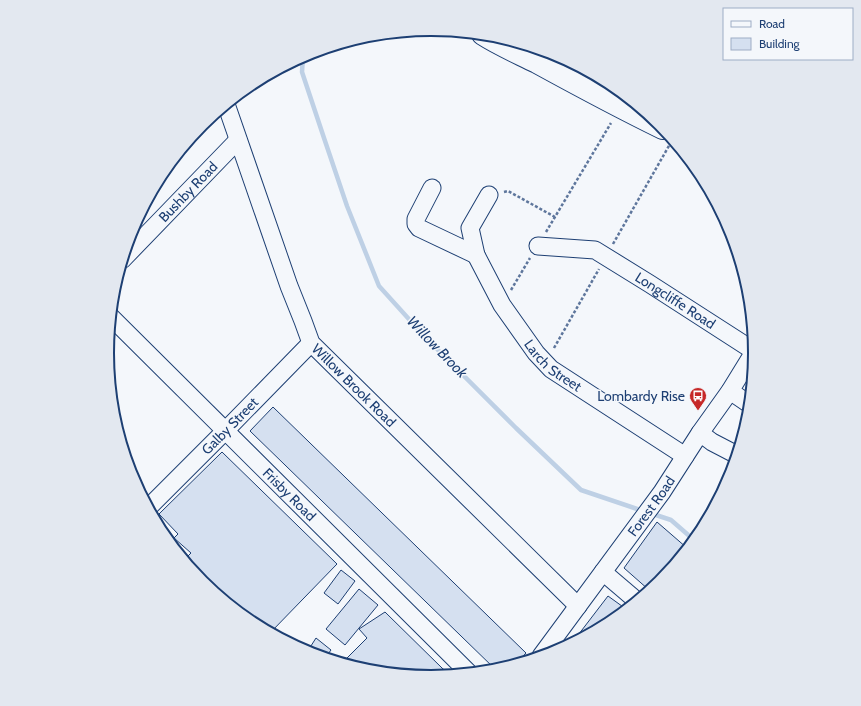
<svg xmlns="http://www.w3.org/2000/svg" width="861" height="706" viewBox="0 0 861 706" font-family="Cabin,sans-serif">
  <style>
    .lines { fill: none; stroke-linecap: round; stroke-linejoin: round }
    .stream { stroke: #bed0e5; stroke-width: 4.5 }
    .building { fill: #d5e0f0; stroke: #1d3f73 }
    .minor-casing { stroke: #1d3f73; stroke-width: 19 }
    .major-casing { stroke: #1d3f73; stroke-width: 24 }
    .path { stroke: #5e769c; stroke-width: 2.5; stroke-dasharray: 3 2; stroke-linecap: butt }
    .minor { stroke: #f4f7fb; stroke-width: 17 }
    .major { stroke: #f4f7fb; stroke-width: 22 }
    .labels { text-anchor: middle; stroke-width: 3; stroke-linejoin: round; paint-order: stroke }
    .street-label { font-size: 14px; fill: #1d3f73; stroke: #f4f7fb }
    .poi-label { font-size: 14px; fill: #1d3f73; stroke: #f4f7fb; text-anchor: end }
    .water-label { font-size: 15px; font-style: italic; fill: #1d3f73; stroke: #f4f7fb }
    .rim { fill: none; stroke: #1d3f73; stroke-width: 2 }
  </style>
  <rect width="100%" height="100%" fill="#f4f7fb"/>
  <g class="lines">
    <path class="stream" d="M303 56 302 72 324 138 347 206 379 286 426 338 516 428 581 490 643 511
      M650 513 671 520 694 540"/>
  </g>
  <path class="building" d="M273 407 526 653 516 664 496 670 250 431Z
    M222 452 337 564 270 633 257 626 186 558 191 553 174 538 178 534 159 514Z
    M657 522 687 548 659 582 649 590 624 568Z
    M341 570 355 581 338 604 324 593Z
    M359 589 378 605 345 645 326 629Z
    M608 596 626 609 610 623 572 643Z
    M385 612 442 668 450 675 430 677 367 671 342 663 367 638 359 629Z
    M316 638 331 650 325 658 316 655V654L309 649Z"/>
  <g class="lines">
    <defs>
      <g id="minor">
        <path id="s1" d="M226 104 289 286 303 321 311 343 578 606"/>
        <path d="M432 188 416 219V224L419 228 476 255"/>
        <path id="s2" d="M489 195 470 228 476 255 502 305 536 353 551 369 685 456"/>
        <path id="s3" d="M538 246 595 250 650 284 754 351"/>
        <path id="s4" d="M122 260 238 140"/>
        <path id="s5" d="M110 316 469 673"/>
        <path d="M730 391 749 404"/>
        <path d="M700 433 712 442 737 455"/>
        <path id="s6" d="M148 508 225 431 311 343"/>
        <path d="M603 572 637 601"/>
        <path id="s7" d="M541 656 662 492 700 433 730 391 754 352"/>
      </g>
      <path id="major" d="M483 34C500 45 519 53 537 62 579 85 620 107 663 128"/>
    </defs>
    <use href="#minor" class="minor-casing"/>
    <use href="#major" class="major-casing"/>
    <path class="path" d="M504 192 508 191 555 217
      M546 232 611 123
      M613 244 670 144
      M511 290 530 258
      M554 348 599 269"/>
    <use href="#minor" class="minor"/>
    <use href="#major" class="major"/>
  </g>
  <defs>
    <symbol id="bus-pin" viewBox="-11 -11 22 30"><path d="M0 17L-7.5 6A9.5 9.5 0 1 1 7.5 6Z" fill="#c62828" stroke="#f4f7fb"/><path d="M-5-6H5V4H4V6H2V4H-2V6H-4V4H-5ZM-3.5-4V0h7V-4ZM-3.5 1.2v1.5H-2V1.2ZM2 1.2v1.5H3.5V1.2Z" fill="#fff"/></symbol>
  </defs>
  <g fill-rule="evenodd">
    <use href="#bus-pin" x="688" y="386" width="20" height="27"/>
  </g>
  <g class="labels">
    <g class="street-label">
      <text dy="5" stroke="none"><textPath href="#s4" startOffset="95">Bushby Road</textPath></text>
      <text dy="5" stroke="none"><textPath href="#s3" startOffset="152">Longcliffe Road</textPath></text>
      <text dy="5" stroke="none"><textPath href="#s2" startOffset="202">Larch Street</textPath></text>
      <text dy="5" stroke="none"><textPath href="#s1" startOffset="314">Willow Brook Road</textPath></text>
      <text dy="5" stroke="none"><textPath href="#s6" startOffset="116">Galby Street</textPath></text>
      <text dy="5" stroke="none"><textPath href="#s5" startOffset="253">Frisby Road</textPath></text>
      <text dy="5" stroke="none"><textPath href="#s7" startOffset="186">Forest Road</textPath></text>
    </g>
    <g class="poi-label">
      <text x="685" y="401">Lombardy Rise</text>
    </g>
    <g class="water-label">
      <text transform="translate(437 347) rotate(46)" y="5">Willow Brook</text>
    </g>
  </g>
  <path d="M0 0H861V706H0ZM114 353a317 317 0 1 1 634 0a317 317 0 1 1-634 0Z" fill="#e3e8f0" fill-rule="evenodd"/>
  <path class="rim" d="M114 353a317 317 0 1 1 634 0a317 317 0 1 1-634 0Z"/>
  <rect x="723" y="8" width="130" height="52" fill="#f4f7fb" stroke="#9eadc5"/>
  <rect x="731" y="21" width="20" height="6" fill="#f4f7fb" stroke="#9eadc5"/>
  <text x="759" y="28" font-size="12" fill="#1d3f73">Road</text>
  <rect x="731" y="38" width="20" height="12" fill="#d5e0f0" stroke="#9eadc5"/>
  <text x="759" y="48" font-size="12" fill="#1d3f73">Building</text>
</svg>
